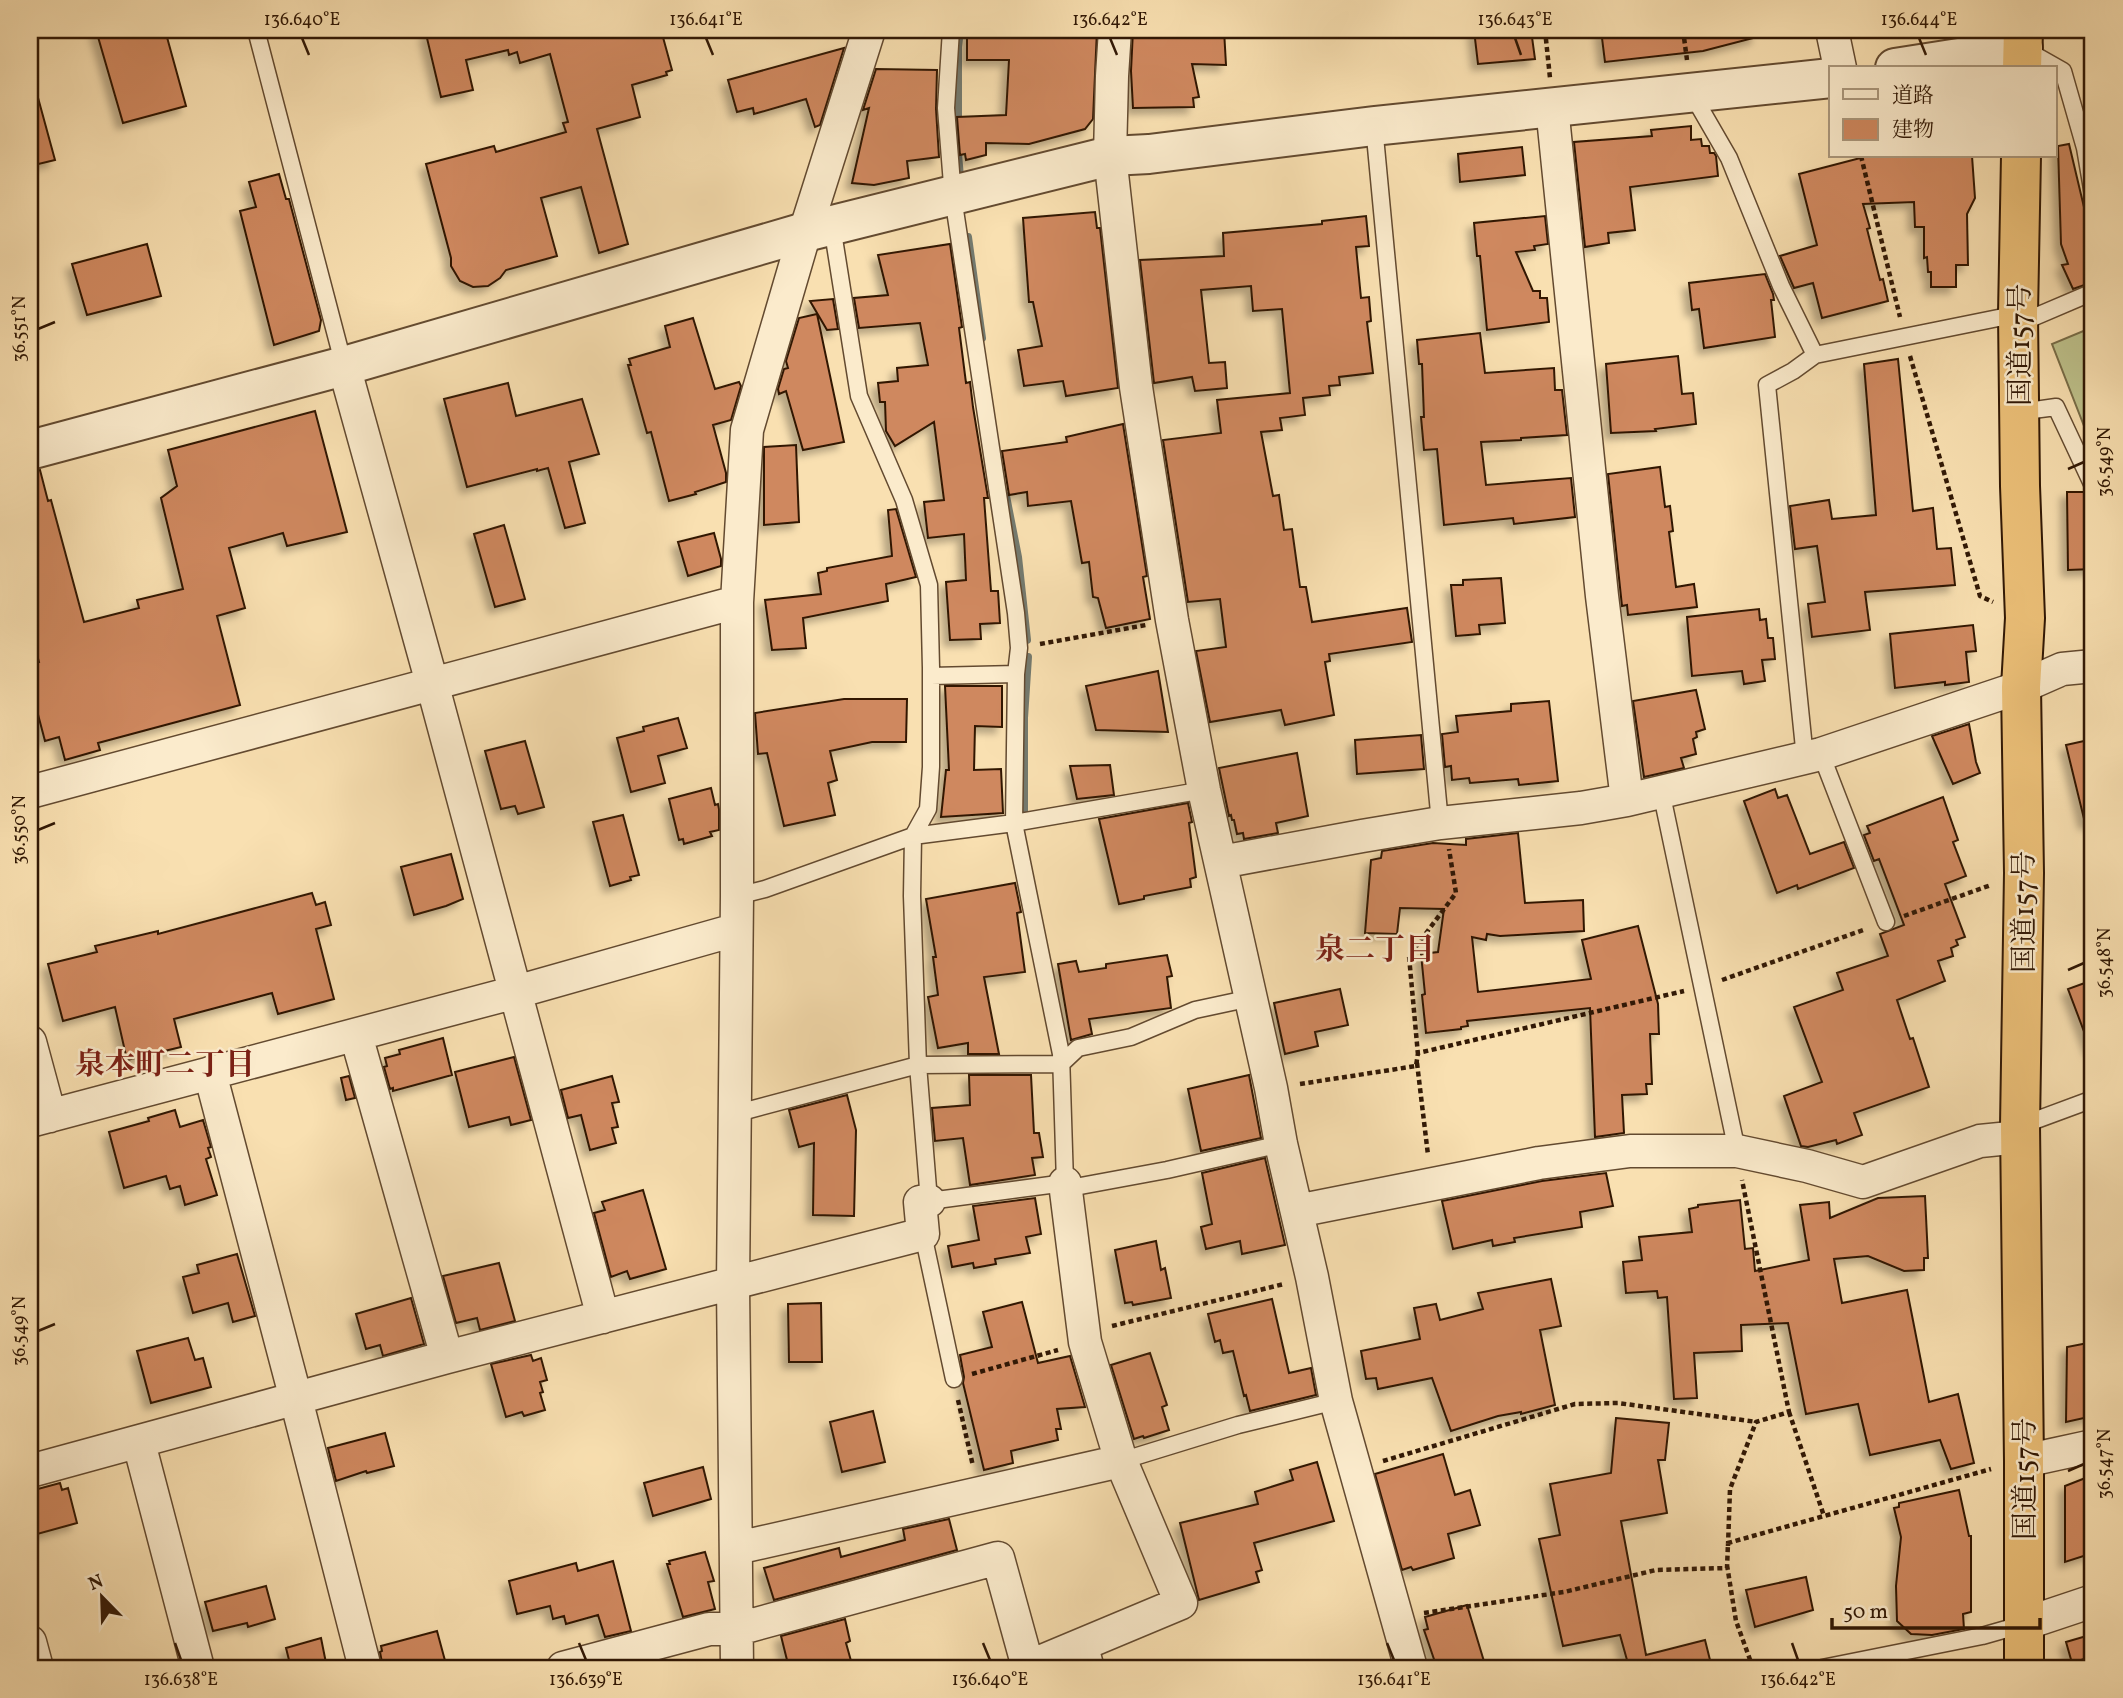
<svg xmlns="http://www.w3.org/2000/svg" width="2123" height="1698" viewBox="0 0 2123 1698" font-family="Vollkorn,'Noto Serif JP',serif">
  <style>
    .green { fill: #bec28c; stroke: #786d48; stroke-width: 2 }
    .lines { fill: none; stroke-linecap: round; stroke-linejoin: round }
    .stream { stroke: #747a6f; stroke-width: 8 }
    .building { fill: #cf885f; stroke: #311805; stroke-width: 2; filter: url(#shadow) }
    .service-casing { stroke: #634a30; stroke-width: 19 }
    .minor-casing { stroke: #634a30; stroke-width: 35 }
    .tertiary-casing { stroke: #634a30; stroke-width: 42 }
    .trunk-casing { stroke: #311805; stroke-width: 42 }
    .path { stroke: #311805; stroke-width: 4.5; stroke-dasharray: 5 3.5; stroke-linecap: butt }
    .service { stroke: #fbebcc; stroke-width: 16 }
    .minor { stroke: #fbebcc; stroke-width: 32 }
    .tertiary { stroke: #fbebcc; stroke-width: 38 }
    .trunk { stroke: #ecc078; stroke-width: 38 }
    .ticks { fill: none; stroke: #311805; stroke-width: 2.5 }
    .labels { text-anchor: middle; stroke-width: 5; stroke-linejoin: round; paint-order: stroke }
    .street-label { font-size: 28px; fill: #311805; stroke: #fbebcc }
    .neighbourhood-label { font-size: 30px; font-weight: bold; fill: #7a1f14; stroke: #fbebcc }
    .neatline { fill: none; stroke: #311805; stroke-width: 2.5 }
    .ticks-label { font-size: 18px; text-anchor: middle; fill: #311805 }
  </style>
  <defs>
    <filter id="shadow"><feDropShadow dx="-6" dy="6" stdDeviation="3.5" flood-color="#0004"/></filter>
  </defs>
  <rect width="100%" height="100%" fill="#f9e0b1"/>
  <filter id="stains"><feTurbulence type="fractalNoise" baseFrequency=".00286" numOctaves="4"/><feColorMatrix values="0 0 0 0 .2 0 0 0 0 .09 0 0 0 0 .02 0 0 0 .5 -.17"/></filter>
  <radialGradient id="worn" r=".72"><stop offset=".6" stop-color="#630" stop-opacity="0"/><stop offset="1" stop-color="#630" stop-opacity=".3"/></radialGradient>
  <path class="green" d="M2093 327V449L2052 344Z"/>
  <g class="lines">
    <path class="stream" d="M960 177 958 154V47L960 30
      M968 237 982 338
      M1006 496 1018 557 1027 640
      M1024 815V718L1028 657"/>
  </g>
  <path class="building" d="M96 30H165L186 106 123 123Z
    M429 30H661L672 70 666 72 667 75 632 85 640 117 597 129 628 244 599 253 581 187 541 198 557 256 506 270 500 278 488 286 473 287 460 281 451 266V258L426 164 494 146 496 152 566 132 563 123 568 122 550 54 520 63 517 52 509 55 508 50 466 60 473 90 441 97 426 34 429 33Z
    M967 30H1097L1093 119 1085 129 1029 144 986 143V155L966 160 965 154 960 155 957 117 1006 115 1009 60H967Z
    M1133 30H1224L1226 65 1192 64 1199 97 1193 98 1194 107 1133 108 1131 71Z
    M1474 30H1523L1524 38 1532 37 1535 59 1478 64Z
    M1601 30H1756L1757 37 1703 51 1605 62Z
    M844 48 820 125 815 127 806 99 754 114 753 108 737 112 728 80Z
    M876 69 937 70 936 109 939 157 907 161 909 178 874 185 852 183 869 108 863 110Z
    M37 94 55 160 30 166V95Z
    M1691 126V140L1701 139 1702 146H1709L1710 153H1714L1716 156 1718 176 1630 187 1635 230 1608 233 1609 243 1585 247 1574 142 1652 136 1651 130Z
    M2069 144 2093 245V282L2073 289 2062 265 2068 264 2061 244 2058 146Z
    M1522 147 1525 175 1460 182 1458 154Z
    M1868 156H1972L1975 198 1967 214 1968 265H1956V287H1931V272H1928L1927 257 1924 258V227H1915L1914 202 1863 204 1870 228 1867 229 1880 280 1883 279 1888 301 1822 318 1813 283 1794 288 1780 256 1817 245 1799 174Z
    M279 174 286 199H289L321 320 319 331 274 345 240 211 256 207 249 182Z
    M1095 212 1097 228H1100L1118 388 1066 396 1063 381 1024 386 1018 350 1042 346 1033 302H1029L1023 218Z
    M1366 216 1369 246 1356 247 1361 298 1369 297 1371 321 1367 322 1373 373 1339 377 1340 385 1329 386 1330 395 1303 398 1305 415 1280 418 1282 430 1261 432 1273 496 1279 495 1284 530 1292 529 1300 587H1306L1312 622 1407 608 1412 642 1329 654 1330 661 1325 662 1334 715 1285 725 1281 710 1210 722 1196 651 1226 647 1220 599 1188 602 1163 440 1221 433 1217 400 1290 393 1282 309 1253 311 1251 286 1201 290 1209 363 1225 362 1227 388 1195 391 1192 377 1154 383 1140 260 1224 256 1223 233 1322 224V221Z
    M1545 216 1548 244 1534 246 1535 250 1516 252 1533 291H1540V298H1547L1549 322 1487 330 1480 256H1477L1474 223Z
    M147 244 161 296 87 315 72 264Z
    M950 244 962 327 959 328 966 383 970 382 973 407 988 498H984L991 591H998L1000 623 980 624 981 639 950 640 946 582 966 580 964 534 928 538 924 502 944 500 934 422 895 446 886 431 885 402H880L878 383 898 381 897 368 928 365 920 323 859 328 854 298 888 295 878 255Z
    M1765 274 1773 294 1774 300H1771L1775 337 1704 348 1699 309 1692 310 1689 283Z
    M833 299 838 329 827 330 810 301Z
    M817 314 844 442 803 450 786 391 779 394 778 389 784 369 788 368 786 361 799 318Z
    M693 318 715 389 739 382 741 386 731 420 713 425 726 473V482L695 492 696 494 669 501 651 432 647 433 628 365H631L629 359 670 347 665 326Z
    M1480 333 1485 373 1554 368 1555 390H1562L1567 435 1521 438V440L1481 442 1486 485 1571 478 1575 517 1514 524 1513 518 1444 525 1437 449 1424 450 1421 417H1424L1422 364H1419L1417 340Z
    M1678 356 1682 394 1693 393 1696 424 1655 429 1656 431 1611 433 1606 364Z
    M1898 359 1913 511 1933 508 1937 549 1951 548 1955 585 1865 592 1870 630 1812 637 1808 604 1825 602 1817 546 1795 549 1790 506 1829 500 1832 519 1876 515 1864 364Z
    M508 383 516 416 582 399 599 454 569 462 585 523 565 528 548 468 537 471V469L467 487 444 399Z
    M315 411 347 532 287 546 283 533 229 548 245 608 217 616 240 705 98 743 100 750 65 760 59 737 45 741 30 684V665L39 662 30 629V471L40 470 48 501 51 500 84 622 139 608 137 600 183 589 161 498 177 486 168 450Z
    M1123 424 1147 576 1143 577 1150 619 1106 628 1098 598 1093 597 1089 562 1082 563 1071 501 1028 506 1027 492 1009 495 1002 451 1067 442 1066 437Z
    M796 445 799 522 764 525V447Z
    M1660 467 1665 507 1670 506 1673 531 1669 532 1676 587 1694 584 1697 607 1628 615 1627 605 1622 606 1608 474Z
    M2067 492H2085L2090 496V528H2093V569L2068 570Z
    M896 509 916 577 886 584 888 601 803 618 806 648 772 650 765 600 821 594 818 573 827 571V568L892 556 888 510Z
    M504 525 525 599 495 607 474 534Z
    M714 533 721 559V566L688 576 678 542Z
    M1501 578 1505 623 1479 625 1480 634 1456 636 1451 585H1463V580Z
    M1759 609 1760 620 1766 619 1768 638H1773L1775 659 1762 660 1765 681 1744 684 1742 671 1692 676 1687 617Z
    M1973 625 1976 651 1966 652 1969 682 1945 685V682L1895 688 1890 634Z
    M1158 671 1168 732 1096 730 1086 686Z
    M945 686H1002V727L975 726 974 770 1001 769 1003 813 941 817 946 770H949Z
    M1696 690 1705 729 1696 732 1697 737 1693 739 1696 754 1681 758 1684 768 1644 777 1633 701Z
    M844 699H907L906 742H872L830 751 837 780 828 783 835 815 784 826 767 753 758 754 755 713Z
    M1549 701 1558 781 1519 785 1518 779 1470 783 1469 778 1452 780 1451 766 1445 767 1442 734 1458 732 1456 716 1511 711V704Z
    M678 718 687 748 658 756 665 783 631 792 617 738 644 731 643 727Z
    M1969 724 1976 762 1980 773 1953 784 1932 736Z
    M1421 735 1424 769 1357 774 1355 740Z
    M2093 739V822L2085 823 2066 745Z
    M525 741 544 807 518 814 515 806 501 809 485 751Z
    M1297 753 1308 816 1276 823 1278 833 1244 839 1243 833 1237 834 1234 820H1232L1231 815 1229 816 1219 768Z
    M1110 765 1114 795 1077 799 1070 766Z
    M711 788 715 805 718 804 719 809V830L710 832 712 836 684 844 683 839 679 840 669 799Z
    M1775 789 1778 798 1787 795 1810 854 1844 842 1854 868 1798 889 1797 885 1777 893 1744 801Z
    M1943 797 1958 840 1953 842 1966 876 1945 884 1965 937 1956 940 1958 945 1951 948 1953 956 1938 961 1945 981 1897 1000 1910 1039 1913 1038 1929 1087 1854 1113 1862 1135 1837 1144 1836 1140 1808 1147 1801 1146 1784 1096 1822 1082 1794 1007 1843 990 1837 973 1888 956 1880 934 1904 925 1879 859 1874 861 1864 835 1870 833 1867 826Z
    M1188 803 1192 822 1189 823 1196 877 1190 879 1191 887 1144 896V899L1119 904 1099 819Z
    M623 815 639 875 630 877 631 880 610 886 593 822Z
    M1518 833 1525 903 1583 900 1584 931 1500 936 1487 934 1486 940 1472 937 1478 992 1591 979 1582 940 1638 926 1658 1004 1659 1034H1650L1652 1084H1646L1647 1094 1622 1095 1624 1133 1595 1137 1590 1008 1467 1021 1468 1026 1461 1027V1029L1426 1033 1422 995 1425 994 1421 954 1438 952 1444 909 1400 908 1397 934 1365 933 1371 860 1381 858 1382 851 1433 843 1466 845V839Z
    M451 854 463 899 446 906 414 915 401 867Z
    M1015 883 1021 912 1017 913 1025 972 984 977 999 1054H968V1043L938 1048 928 997 938 995 933 957H936L926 899Z
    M312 893 316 905 325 902 331 925 316 929 334 999 278 1014 272 993 174 1019 181 1047 127 1060 115 1007 63 1021 48 964 97 952 95 946 158 931V934Z
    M1167 955 1172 976 1167 977 1171 1008 1089 1019 1092 1034 1071 1040 1058 964 1076 961 1079 972 1106 968V964Z
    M2093 980V1049L2091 1050 2068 989Z
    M1340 989 1348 1025 1315 1032 1318 1046 1285 1054 1274 1003Z
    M443 1038 452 1075 393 1091V1088L390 1089 384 1067 387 1066 385 1058 400 1054 399 1050Z
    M514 1057 531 1120 511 1125 509 1117 469 1127 455 1072Z
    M969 1075H1031L1034 1133H1039L1043 1157 1032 1158 1035 1175 970 1185 963 1138 935 1141 932 1108 970 1105Z
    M1249 1075 1261 1138 1201 1151 1188 1089Z
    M349 1076 355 1098 346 1100 341 1078Z
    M612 1076 619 1102 612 1103 618 1127 612 1128 616 1143 590 1150 581 1115 568 1118 561 1090Z
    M847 1095 856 1130 854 1216 813 1215 814 1143 799 1147 789 1110Z
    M175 1110 180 1127 203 1120 211 1147 208 1148 211 1157 206 1159 217 1195 185 1205 180 1186 170 1189 166 1176 124 1188 109 1132 149 1121 148 1118Z
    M1265 1158 1285 1245 1242 1254 1240 1241 1206 1249 1201 1227 1212 1224 1202 1173Z
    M1606 1173 1613 1206 1580 1212 1582 1227 1514 1238 1515 1242 1493 1246 1492 1240 1453 1249 1442 1201 1542 1181Z
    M643 1190 666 1269 630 1279 627 1271 611 1277 594 1213 605 1210 602 1202Z
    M1925 1196 1928 1258H1924V1270L1904 1271 1868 1256 1834 1259 1842 1303 1907 1290 1929 1402 1958 1394 1974 1463 1951 1469 1940 1440 1870 1455 1858 1404 1806 1414 1788 1323 1741 1325 1742 1351 1694 1353 1697 1398 1674 1399 1667 1297 1658 1298 1657 1291 1626 1293 1623 1262 1642 1260 1639 1237 1692 1232 1689 1209 1698 1207V1205L1740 1200 1745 1249 1753 1248 1755 1271 1809 1260 1800 1205 1829 1202 1830 1218 1878 1198Z
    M1035 1198 1041 1234 1026 1237 1030 1253 995 1259 996 1264 974 1268 973 1263 952 1267 948 1246 979 1240 973 1206Z
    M1156 1241 1161 1270 1165 1268 1171 1298 1133 1305 1132 1302 1125 1303 1115 1250Z
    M237 1254 255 1316 233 1322 228 1303 193 1313 183 1277 199 1273 197 1265Z
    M499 1263 515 1321 480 1330 477 1318 456 1323 443 1276Z
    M1551 1279 1561 1326 1540 1330 1555 1405 1521 1414V1412L1498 1416 1451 1431 1432 1378 1378 1389 1376 1378 1366 1379 1361 1351 1420 1339 1414 1308 1436 1304 1440 1320 1483 1309 1478 1293Z
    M411 1298 424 1344 383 1356 380 1345 366 1349 356 1314Z
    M1272 1299 1289 1373 1311 1368 1316 1395 1250 1411 1246 1395 1244 1396 1233 1351 1223 1353 1220 1340 1215 1342 1208 1314Z
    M1022 1302 1038 1363 1070 1356 1085 1407 1057 1409 1061 1429H1056L1058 1440 1011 1451 1013 1463 984 1470 963 1383 964 1377 960 1355 992 1347 983 1312Z
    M821 1303 822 1362H789L788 1304Z
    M188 1338 195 1360 203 1358 211 1387 151 1403 137 1351Z
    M2093 1342V1416L2066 1422 2067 1347Z
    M1150 1353 1167 1405 1162 1407 1169 1430 1144 1438 1143 1436 1134 1439 1111 1365Z
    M531 1355 533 1361 541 1358 547 1380 540 1382 543 1392 540 1393 545 1410 524 1416 522 1412 506 1417 491 1364Z
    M873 1411 885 1462 842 1472 830 1422Z
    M1616 1418 1669 1423 1665 1460H1658L1667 1513 1621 1521 1646 1655 1705 1640 1712 1668H1626L1625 1660H1627L1620 1635 1563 1646 1539 1539 1560 1535 1550 1484 1611 1473Z
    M385 1433 394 1466 367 1473 366 1471 336 1481 328 1448Z
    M1443 1454 1455 1495 1470 1490 1480 1525 1448 1534 1454 1558 1413 1570 1411 1567 1402 1570 1375 1474Z
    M1317 1462 1334 1521 1254 1543 1262 1570 1256 1572 1259 1582 1199 1600 1180 1523 1258 1504 1255 1492 1293 1480 1290 1470Z
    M703 1467 711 1499 653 1516 644 1483Z
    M2093 1475V1553L2065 1562V1486Z
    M60 1483 62 1490 68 1488 77 1523 30 1536V1493L34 1492V1490Z
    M1959 1490 1969 1536H1971V1612L1963 1614 1964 1629 1932 1635 1911 1634 1897 1621 1896 1586 1901 1537 1894 1508 1899 1507V1503Z
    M949 1519 957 1550 774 1600 764 1568 839 1548 841 1557 905 1540 903 1529Z
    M705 1552 714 1581 708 1582 715 1609 683 1617 667 1564H670L669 1561Z
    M613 1561 631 1631 605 1637 598 1615 566 1624 564 1616 553 1619 550 1606 517 1614 509 1581 576 1563 578 1571Z
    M1806 1577 1813 1610 1755 1627 1746 1590Z
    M266 1586 275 1619 248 1627 247 1623 213 1631 205 1602Z
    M1467 1605 1486 1668H1462L1460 1661 1437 1668 1424 1630 1428 1629 1425 1617Z
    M845 1619 850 1641 846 1643 853 1668H789L781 1636Z
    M437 1631 447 1668H383L380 1652 382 1651 381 1646Z
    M2093 1634V1656L2072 1663 2066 1642Z
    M321 1638 327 1668H291L286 1648Z"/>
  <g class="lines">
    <defs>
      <path id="service" d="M256 30 344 366
        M951 30 946 108 953 197 1016 613 1019 648 1016 674 1014 823 1061 1054 1065 1183
        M2024 49 2063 71 2085 148 2093 195
        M1692 94 1729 158 1781 286 1815 355 1793 371 1767 385 1805 758
        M1374 126 1440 823
        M832 226 859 396 904 500 929 585 931 668V767L928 809 913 836 912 896 918 1065 929 1201 1065 1183 1075 1187 1167 1170 1281 1144
        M2018 324 2093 292
        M1815 355 2018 314
        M2019 412 2056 407 2093 486
        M931 676 1016 674
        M1821 754 1886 922
        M1661 791 1737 1151
        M737 896 765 889 913 836 1014 823 1204 790
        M734 1114 918 1065 1061 1064 1078 1048 1131 1037 1195 1010 1251 998
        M2020 1126 2093 1099
        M923 1234 954 1379
        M1121 1461 1238 1425 1336 1401
        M1089 1642 1096 1668
        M1822 1668 1982 1636 2024 1624"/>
      <path id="minor" d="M1115 30 1112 76 1110 156 1136 387 1172 620 1204 790 1271 1088 1281 1144 1312 1277 1336 1401 1411 1668
        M1832 30 1840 68
        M1552 107 1602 596 1627 800
        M344 366 432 683 603 1317
        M30 792 737 602
        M1221 862 1362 836 1440 823 1581 808 1627 800 1821 754 2021 687 2062 669 2093 666
        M356 1035 447 1357
        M30 1042 50 1116
        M210 1073 296 1399 365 1668
        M30 1121 516 992 735 930
        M1297 1211 1539 1163 1630 1151H1737L1807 1166 1863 1182 1980 1141 2020 1137
        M139 1443 198 1668
        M2024 1461 2093 1446
        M30 1471 447 1357 923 1234 920 1202 929 1201
        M737 1548 1121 1461
        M2024 1624 2093 1601
        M30 1642 37 1668
        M563 1668 709 1629H738L998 1558 1028 1667 1181 1603 1121 1461 1085 1342 1065 1183
        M737 1668 733 1284 737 896V602L747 430 805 232 869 30"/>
      <path id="tertiary" d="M1895 68 2023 48
        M30 450 344 366 805 232 1110 156 1149 154 1374 126 1831 78"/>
      <path id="trunk" d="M2022 68 2023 30
        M2021 156 2018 314 2020 486 2025 618 2021 687 2024 873 2020 1126 2024 1461V1668"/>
    </defs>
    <use href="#service" class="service-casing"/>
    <use href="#minor" class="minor-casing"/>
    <use href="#tertiary" class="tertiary-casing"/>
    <use href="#trunk" class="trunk-casing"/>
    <path class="path" d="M1545 30 1550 78
      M1683 30 1687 60
      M1861 156 1900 317
      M1910 356 1980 596 1993 602
      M1040 644 1146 625
      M1904 916 1991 885
      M1722 980 1866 929
      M1418 1055 1409 956 1456 893 1449 849
      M1417 1063 1428 1155
      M1300 1084 1416 1066 1418 1053 1684 991
      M1112 1326 1284 1284
      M972 1374 1058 1350
      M958 1400 973 1466
      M1789 1412 1824 1516
      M1383 1461 1575 1404 1618 1403 1757 1422
      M1728 1546 1730 1489 1756 1422 1789 1412 1742 1180
      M1727 1565 1736 1621 1753 1668
      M1424 1613 1564 1592 1656 1570 1727 1568 1728 1543 1991 1469"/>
    <use href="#service" class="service"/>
    <use href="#minor" class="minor"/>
    <use href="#tertiary" class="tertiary"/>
    <use href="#trunk" class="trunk"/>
  </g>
  <path class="ticks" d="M302 38 309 55M706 38 713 55M1110 38 1117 55M1515 38 1521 55M1919 38 1926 55M38 329 55 322M2068 469 2084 462M38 830 55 823M2068 970 2084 963M38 1331 55 1324M2068 1471 2084 1464M175 1643 181 1660M579 1643 586 1660M983 1643 990 1660M1387 1643 1394 1660M1792 1643 1798 1660"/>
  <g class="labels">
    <g class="street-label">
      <text transform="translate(2019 345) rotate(-90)" y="10">国道157号</text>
      <text transform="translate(2023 912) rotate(-90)" y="10">国道157号</text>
      <text transform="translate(2024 1479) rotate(-90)" y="10">国道157号</text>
    </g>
    <g class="neighbourhood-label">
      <text x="1375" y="959">泉二丁目</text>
      <text x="165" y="1074">泉本町二丁目</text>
    </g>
  </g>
  <rect width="2123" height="1698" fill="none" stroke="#f9e0b1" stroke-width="77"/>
  <rect x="1829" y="66" width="228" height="91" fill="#fbebcc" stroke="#aa977c" stroke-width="2"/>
  <rect x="1843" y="89" width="35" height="10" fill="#fbebcc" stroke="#aa977c" stroke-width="2"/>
  <text x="1892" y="102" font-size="21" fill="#311805">道路</text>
  <rect x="1843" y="119" width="35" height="21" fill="#cf885f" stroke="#aa977c" stroke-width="2"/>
  <text x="1892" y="136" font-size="21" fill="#311805">建物</text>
  <g transform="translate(102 1597) rotate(337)" stroke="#fbebcc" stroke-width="5" paint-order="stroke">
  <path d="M0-5L12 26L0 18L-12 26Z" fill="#311805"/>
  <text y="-10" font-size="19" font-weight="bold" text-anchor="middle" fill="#311805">N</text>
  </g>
  <path d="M1832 1618v10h208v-10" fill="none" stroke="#311805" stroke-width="3.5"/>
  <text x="1843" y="1618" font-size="21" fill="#311805" stroke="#fbebcc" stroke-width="5" paint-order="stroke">50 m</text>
  <rect x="38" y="38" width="2046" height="1622" class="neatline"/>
  <g class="ticks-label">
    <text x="302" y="25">136.640°E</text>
    <text x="706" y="25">136.641°E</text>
    <text x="1110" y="25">136.642°E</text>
    <text x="1515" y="25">136.643°E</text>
    <text x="1919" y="25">136.644°E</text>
    <text transform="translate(19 329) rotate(-90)" y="6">36.551°N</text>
    <text transform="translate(2104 462) rotate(-90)" y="6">36.549°N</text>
    <text transform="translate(19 830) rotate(-90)" y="6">36.550°N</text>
    <text transform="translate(2104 963) rotate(-90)" y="6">36.548°N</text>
    <text transform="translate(19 1331) rotate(-90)" y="6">36.549°N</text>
    <text transform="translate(2104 1464) rotate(-90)" y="6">36.547°N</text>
    <text x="181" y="1685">136.638°E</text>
    <text x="586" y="1685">136.639°E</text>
    <text x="990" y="1685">136.640°E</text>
    <text x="1394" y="1685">136.641°E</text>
    <text x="1798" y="1685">136.642°E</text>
  </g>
  <rect width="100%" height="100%" filter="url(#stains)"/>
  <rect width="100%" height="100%" fill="url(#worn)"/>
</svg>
